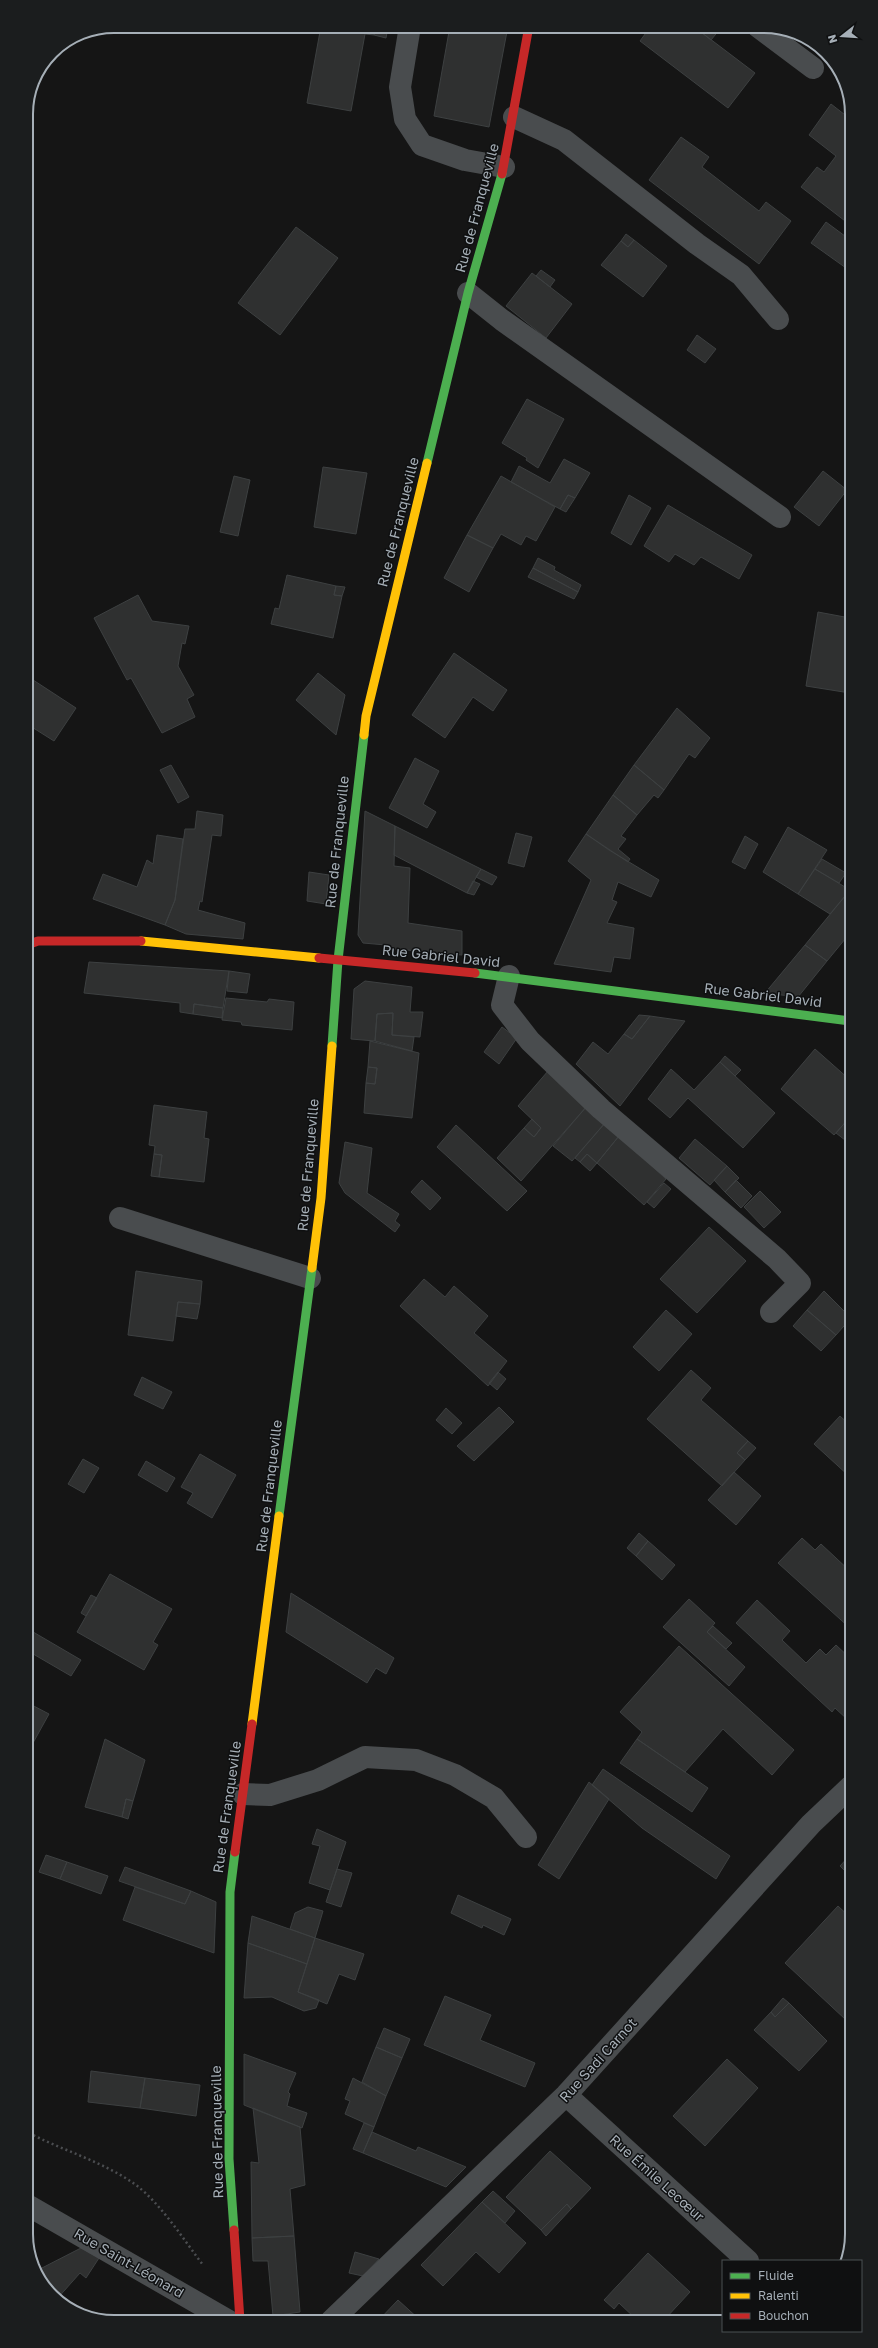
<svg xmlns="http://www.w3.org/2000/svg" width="878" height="2348" viewBox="0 0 878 2348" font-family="'Golos Text',sans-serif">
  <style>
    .building { fill: #2f3030; stroke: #3d4041 }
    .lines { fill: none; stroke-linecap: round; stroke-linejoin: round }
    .path { stroke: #4b4d50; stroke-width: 2.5; stroke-dasharray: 2 3; stroke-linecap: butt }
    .lane { stroke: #494c4e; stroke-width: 22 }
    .street { stroke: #494c4e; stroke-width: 22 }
    .fast { stroke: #4caf50; stroke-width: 9 }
    .slow { stroke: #ffc107; stroke-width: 9 }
    .jam { stroke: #c62828; stroke-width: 9 }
    .labels { text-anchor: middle; stroke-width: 3; stroke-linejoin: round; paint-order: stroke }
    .street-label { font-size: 14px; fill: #a6afb7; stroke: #0f1011 }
    .rim { fill: none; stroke: #a6afb7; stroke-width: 2 }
  </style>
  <rect width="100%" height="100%" fill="#151515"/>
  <path class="building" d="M321 26H376L374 35 365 34 351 111 307 103Z
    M376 26 388 27 386 38 374 35Z
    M450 26H508L489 127 434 116Z
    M651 26H693L755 73 728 108 640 41Z
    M693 26H717L720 29 711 40Z
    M831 104 849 118V224L801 187 817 167 824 172 836 156 809 135Z
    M681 137 709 157 702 167 759 211 766 202 791 221 759 264 649 180Z
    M826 222 849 239V263L846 268 811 243Z
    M296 227 338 258 280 335 238 303Z
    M626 234 634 240 628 247 621 241Z
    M634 240 667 266 643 297 601 265 621 241 628 247Z
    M541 270 555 280 550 287 536 276Z
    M532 273 572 304 546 338 506 306Z
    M697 335 716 349 705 363 687 350Z
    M527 399 564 419 538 468 526 460 527 458 502 443Z
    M564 459 590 473 575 498 568 495 560 509 511 482 519 466 550 483Z
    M323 467 367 473 356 534 314 527Z
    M823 471 847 490 819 526 794 507Z
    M234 476 250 480 238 536 220 532Z
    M501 476 555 507 536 541 526 536 521 545 501 534 493 548 467 535Z
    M568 495 575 498 566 512 560 509Z
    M629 495 651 508 631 545 611 533Z
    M668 505 752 555 739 579 701 557 694 565 675 554 669 562 644 546Z
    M467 535 493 548 469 592 444 578Z
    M538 558 555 567 554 570 581 585 578 592 533 568Z
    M533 568 578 592 574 599 528 577Z
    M287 575 336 586 334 595 342 596 333 638 271 624 275 608 279 609Z
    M336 586 345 587 342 596 334 595Z
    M138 595 152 621 189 626 185 644 182 643 178 666 194 695 187 699 195 717 162 733 131 678 127 680 94 618Z
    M818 612 850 618V693L806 686Z
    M454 653 507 690 493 711 473 697 445 738 412 715Z
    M318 673 345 695 336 735 296 700Z
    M27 676 76 708 54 741 27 724Z
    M677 708 710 738 695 758 689 754 664 790 634 765Z
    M415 758 439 771 423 804 436 812 427 828 389 808Z
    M171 765 189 797 178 803 160 770Z
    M634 765 664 790 658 798 654 795 637 815 613 795Z
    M613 795 637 815 621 836 626 839 618 849 630 859 628 862 586 834Z
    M197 811 223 815 221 836 212 835 202 902 200 901 198 910 245 923 243 939 186 934 165 925 175 900 185 829H195Z
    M365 811 395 826 394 866 410 868 408 923 462 931V955L385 948 386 945 363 943 358 935Z
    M395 826 481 869 467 893 394 855Z
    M788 827 827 850 798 894 763 872Z
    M516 833 532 837 524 867 508 863Z
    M586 834 609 850 659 880 651 897 618 882 612 900 617 902 607 923 634 928 630 959 614 957 611 972 554 964 591 880 568 861Z
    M157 835 183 839 175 900 165 925 93 899 103 874 137 887 147 860 153 864Z
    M745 836 758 844 745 869 732 862Z
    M822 859 846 873 839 883 815 869Z
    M481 869 497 877 492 885 476 877Z
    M815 869 850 890 830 914 798 894Z
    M309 872 329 875 326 904 307 901Z
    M473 881 480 884 474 895 467 893Z
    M850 890V933L827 961 805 945Z
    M805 945 827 961 798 997 765 993Z
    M89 962 229 971 223 1008 194 1004 193 1014 180 1012V1003L84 993Z
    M229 971 250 974 247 993 227 991Z
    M365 981 412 987 410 1012H423L420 1037 392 1035 393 1013 377 1014 375 1041 351 1039 354 989Z
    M226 998 267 1002 269 999 294 1002 292 1030 242 1025 241 1022 222 1020Z
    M194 1004 223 1008 222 1018 193 1014Z
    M393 1013 392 1035 414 1037 412 1051 375 1041 377 1014Z
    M639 1015 650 1016 632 1039 624 1034Z
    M650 1016 685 1021 620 1106 576 1064 593 1042 608 1054 624 1034 632 1039Z
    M502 1027 517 1038 499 1064 484 1052Z
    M370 1041 419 1053 412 1118 364 1113 366 1083 375 1084 377 1068 368 1067Z
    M815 1049 850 1080V1107L845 1113 850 1117 834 1135 781 1089Z
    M725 1056 741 1070 735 1076 720 1062Z
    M720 1062 775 1113 743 1148 688 1098 670 1118 648 1099 671 1069 694 1090Z
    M368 1067 377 1068 375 1084 366 1083Z
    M548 1071 587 1106 521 1181 497 1158 524 1128 534 1137 541 1128 518 1106Z
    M154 1105 207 1112 204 1138 209 1139 204 1182 159 1177 162 1155 154 1154 155 1146 149 1145Z
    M587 1106 605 1123 572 1161 553 1146Z
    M850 1107V1144L836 1133 850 1117 845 1113Z
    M532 1119 541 1128 534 1137 524 1128Z
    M605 1123 619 1136 597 1163 587 1154 580 1162 575 1158Z
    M28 1125 31 1130V1140L28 1143Z
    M456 1125 527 1191 507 1211 437 1147Z
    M619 1136 666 1179 644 1205 597 1163Z
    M695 1139 727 1166 710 1185 679 1158Z
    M345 1142 372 1148 367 1193 399 1214 395 1221 400 1225 395 1232 345 1193 339 1183Z
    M154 1154 162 1155 159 1177 151 1176Z
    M587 1154 597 1163 590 1171 580 1162Z
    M727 1166 739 1178 725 1192 714 1180Z
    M422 1180 441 1198 430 1210 411 1192Z
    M736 1180 752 1196 741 1208 725 1192Z
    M664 1183 671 1189 654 1208 647 1202Z
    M760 1191 781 1212 764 1228 744 1207Z
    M709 1227 746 1261 697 1313 660 1279Z
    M136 1271 202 1281 200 1304 178 1302 173 1341 128 1335Z
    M424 1279 445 1297 454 1286 488 1316 474 1333 507 1361 488 1386 400 1306Z
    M851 1283V1294L845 1289Z
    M824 1291 851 1318 836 1335 807 1310Z
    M178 1302 200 1304 197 1319 176 1316Z
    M666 1310 692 1334 659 1371 633 1347Z
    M807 1310 836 1335 821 1351 793 1326Z
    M691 1370 711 1388 701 1400 748 1441 737 1453 745 1460 722 1486 647 1419Z
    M498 1372 506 1379 497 1390 489 1383Z
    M142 1377 172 1392 163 1409 134 1395Z
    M499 1407 514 1422 474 1461 457 1446Z
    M446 1408 462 1423 452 1434 436 1420Z
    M840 1416 851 1426V1474L849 1476 814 1444Z
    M748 1441 756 1448 745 1460 737 1453Z
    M200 1454 236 1475 212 1518 187 1503 193 1493 181 1487Z
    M83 1459 99 1468 84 1493 68 1484Z
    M146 1461 175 1478 167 1492 138 1475Z
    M734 1472 761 1496 736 1525 708 1500Z
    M639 1533 648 1541 636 1556 627 1548Z
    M802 1538 815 1550 821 1544 851 1572V1629L778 1563Z
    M648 1541 675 1565 662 1580 636 1556Z
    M110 1574 172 1609 153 1642 158 1645 144 1670 77 1632Z
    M291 1593 394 1658 386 1674 376 1668 367 1683 286 1632Z
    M91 1595 97 1598 86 1616 81 1613Z
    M689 1599 715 1623 707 1632 745 1667 729 1686 663 1627Z
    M757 1600 790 1631 782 1640 806 1663 820 1649 826 1655 836 1645 851 1659V1716L848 1720 835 1708 832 1712 736 1623Z
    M713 1626 732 1643 726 1649 707 1632Z
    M28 1629 81 1660 71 1676 28 1651Z
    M679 1646 794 1750 772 1775 723 1729 685 1772 637 1739 642 1732 620 1712Z
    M28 1703 49 1714 28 1752Z
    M105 1739 145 1760 133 1801 126 1799 122 1817 85 1807Z
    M637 1739 708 1788 692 1812 620 1763Z
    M603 1769 730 1856 716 1879 642 1828 592 1785Z
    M589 1782 609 1799 559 1879 538 1865Z
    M126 1799 133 1801 128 1819 122 1817Z
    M317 1829 346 1842 330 1890 309 1883 320 1846 312 1844Z
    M851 1854V1877L840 1866Z
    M46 1855 67 1862 60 1879 39 1872Z
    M67 1862 108 1876 101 1894 60 1879Z
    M125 1867 191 1891 185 1904 119 1881Z
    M337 1869 352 1873 341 1907 326 1902Z
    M135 1887 185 1904 191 1891 216 1902 214 1953 123 1920Z
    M458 1895 511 1919 504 1935 483 1925 482 1928 451 1913Z
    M838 1906 852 1919V2017L846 2020 785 1963Z
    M308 1907 323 1911 315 1938 290 1929 295 1913Z
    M252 1916 315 1938 307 1964 248 1943Z
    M315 1938 364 1954 355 1980 339 1974 327 2004 298 1992Z
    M248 1943 307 1964 298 1992 319 2000 316 2008 304 2011 272 1997 244 1998Z
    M445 1996 491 2015 480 2040 535 2063 525 2087 424 2045Z
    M783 1998 789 2003 775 2017 771 2012Z
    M789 2003 827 2041 799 2071 754 2030 771 2012 775 2017Z
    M384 2028 410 2039 402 2058 376 2047Z
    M376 2047 402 2058 386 2096 362 2082Z
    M244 2054 296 2073 288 2092 290 2094 287 2106 307 2113 302 2128 244 2105Z
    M727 2059 758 2088 705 2146 673 2116Z
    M91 2071 145 2078 140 2108 88 2102Z
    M145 2078 200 2085 196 2116 140 2108Z
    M353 2078 386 2096 374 2127 345 2114 350 2101 345 2099Z
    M253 2108 300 2127 305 2185 290 2189 294 2236 252 2238 251 2162 259 2163Z
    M364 2123 374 2127 363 2153 353 2149Z
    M372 2132 416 2151 418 2147 466 2167 446 2187 363 2153Z
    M550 2151 591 2188 571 2209 567 2204 541 2230 506 2197Z
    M493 2191 515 2211 505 2223 482 2202Z
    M482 2202 526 2243 499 2273 476 2252 443 2286 421 2265Z
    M567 2204 571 2209 546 2236 541 2230Z
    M294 2236 300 2312 273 2316 268 2261H253L252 2238Z
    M81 2248 99 2258 86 2278 80 2273 56 2300 38 2270Z
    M355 2252 379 2259 363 2276 349 2273Z
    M648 2253 690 2292 665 2319 637 2320 619 2303 614 2309 604 2300Z
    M398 2300 420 2320 378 2321Z"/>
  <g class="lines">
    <path class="path" d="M29 2133C64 2151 104 2162 136 2185 161 2204 184 2240 203 2265"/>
    <path class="lane" d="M410 26 400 87 405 119 422 145 465 160 504 167
      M757 26 813 68
      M514 117 564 140 697 244 741 275 778 319
      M468 293 502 320 780 517
      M509 976 502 1005 530 1041 601 1109 777 1259 800 1283 771 1312
      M120 1218 310 1278
      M243 1794 270 1795 318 1780 365 1757 416 1760 455 1775 494 1798 526 1837"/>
    <path class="street" d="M566 2095 748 2261
      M29 2206 229 2321
      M331 2321 566 2095 811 1824 851 1786"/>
    <path class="fast" d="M427 463 468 293 502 174
      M475 973 850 1021
      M332 1046 338 960 364 735
      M279 1516 312 1268
      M234 2230 229 2159 230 1892 235 1852"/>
    <path class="slow" d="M364 735 366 716 427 463
      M141 941 319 958
      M312 1268 321 1198 332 1046
      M252 1724 279 1516"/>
    <path class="jam" d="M502 174 529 26
      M27 945 38 941H141
      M319 958 475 973
      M235 1852 252 1724
      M234 2230 240 2321"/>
  </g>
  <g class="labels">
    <g class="street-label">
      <text transform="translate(477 208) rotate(-75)" y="5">Rue de Franqueville</text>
      <text transform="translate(398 522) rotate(-76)" y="5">Rue de Franqueville</text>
      <text transform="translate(337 842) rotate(-84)" y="5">Rue de Franqueville</text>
      <text transform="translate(441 956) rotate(6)" y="5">Rue Gabriel David</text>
      <text transform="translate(763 995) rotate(7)" y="5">Rue Gabriel David</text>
      <text transform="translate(308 1165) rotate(-85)" y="5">Rue de Franqueville</text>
      <text transform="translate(269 1486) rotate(-83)" y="5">Rue de Franqueville</text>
      <text transform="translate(227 1807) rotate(-82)" y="5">Rue de Franqueville</text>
      <text transform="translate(598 2060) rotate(-48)" y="5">Rue Sadi Carnot</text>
      <text transform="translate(217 2132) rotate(-91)" y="5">Rue de Franqueville</text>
      <text transform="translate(657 2178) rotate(42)" y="5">Rue Émile Lecœur</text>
      <text transform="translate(129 2263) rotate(30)" y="5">Rue Saint-Léonard</text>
    </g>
  </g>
  <path d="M0 0H878V2348H0ZM114 33H764A81 81 0 0 1 845 114V2234A81 81 0 0 1 764 2315H114A81 81 0 0 1 33 2234V114A81 81 0 0 1 114 33Z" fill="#1b1d1e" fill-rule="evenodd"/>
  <path class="rim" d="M114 33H764A81 81 0 0 1 845 114V2234A81 81 0 0 1 764 2315H114A81 81 0 0 1 33 2234V114A81 81 0 0 1 114 33Z"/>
  <rect x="722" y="2260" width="140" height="72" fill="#0f1011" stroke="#4b5053"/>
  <rect x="730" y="2273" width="20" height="6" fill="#4caf50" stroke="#4b5053"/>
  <text x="758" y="2280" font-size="12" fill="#a6afb7">Fluide</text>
  <rect x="730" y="2293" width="20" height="6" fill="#ffc107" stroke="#4b5053"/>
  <text x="758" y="2300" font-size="12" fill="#a6afb7">Ralenti</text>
  <rect x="730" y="2313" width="20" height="6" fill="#c62828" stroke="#4b5053"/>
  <text x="758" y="2320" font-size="12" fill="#a6afb7">Bouchon</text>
  <g transform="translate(842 36) rotate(253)" stroke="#0f1011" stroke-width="3" paint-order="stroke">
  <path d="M0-3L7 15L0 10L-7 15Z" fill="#a6afb7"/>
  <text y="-6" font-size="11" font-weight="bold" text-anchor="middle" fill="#a6afb7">N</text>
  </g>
</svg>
